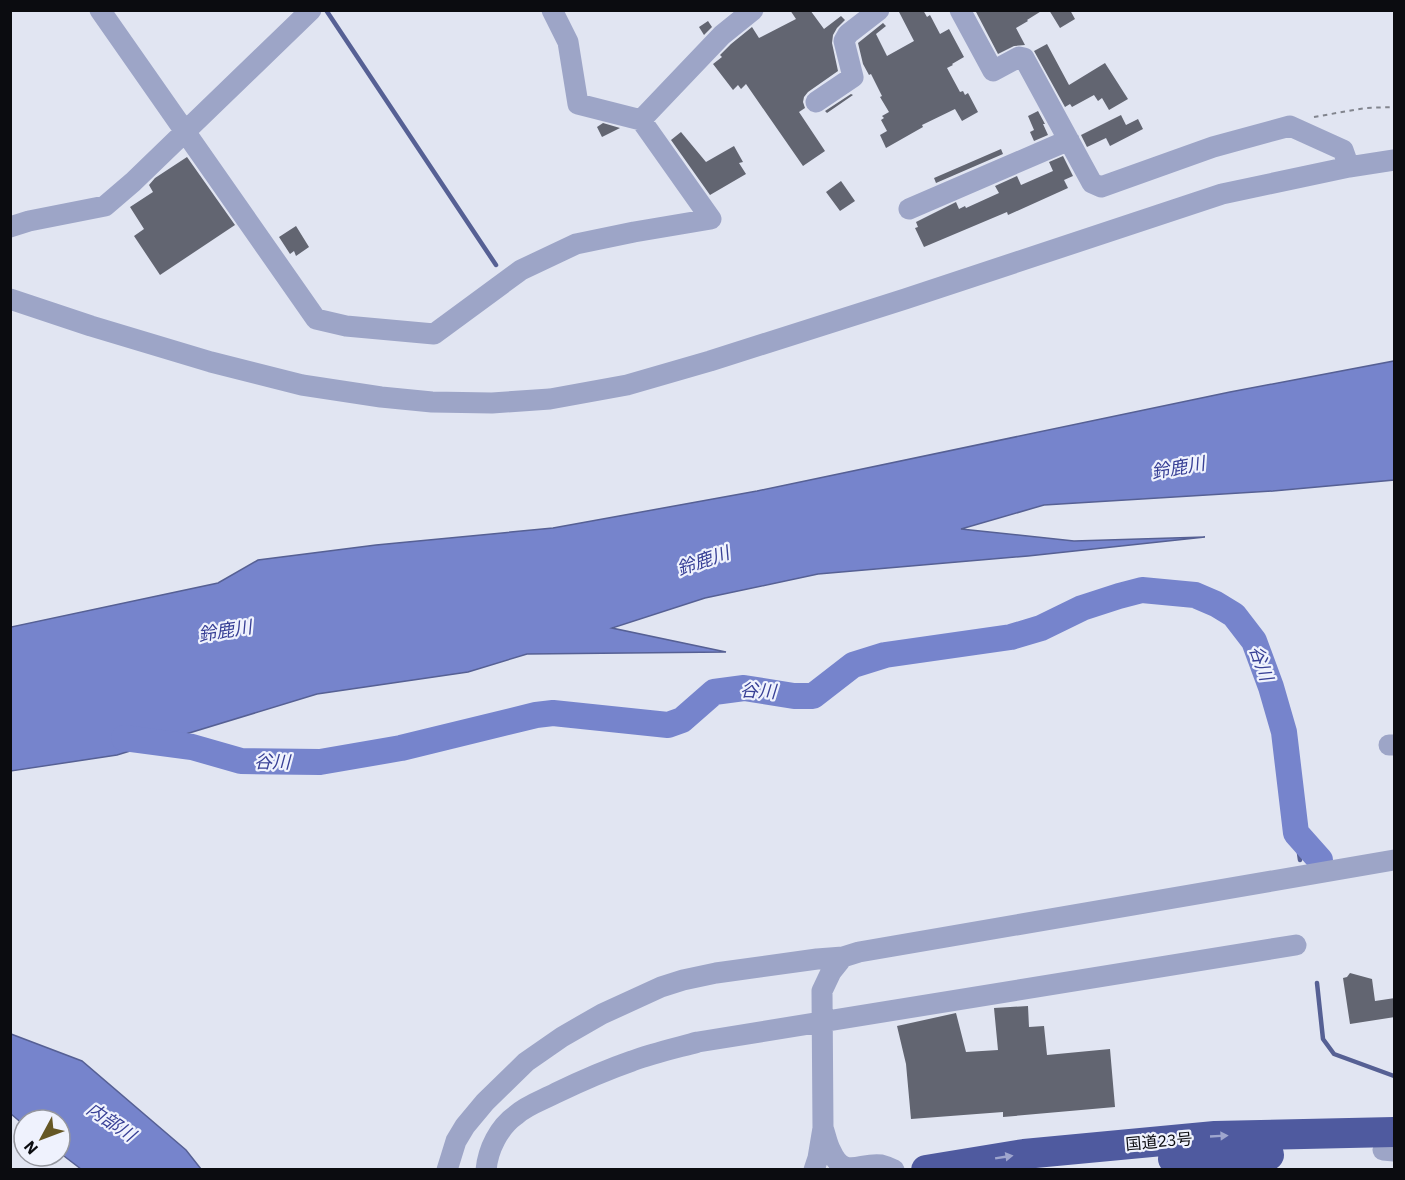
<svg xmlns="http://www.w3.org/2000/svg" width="1405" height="1180" viewBox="0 0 1405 1180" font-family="'IBM Plex Sans','Noto Sans JP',sans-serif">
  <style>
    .water { fill: #7684cc; stroke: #566094; stroke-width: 1.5 }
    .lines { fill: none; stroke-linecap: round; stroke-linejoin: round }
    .stream { stroke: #566094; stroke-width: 4.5 }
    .river { stroke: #7684cc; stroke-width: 26 }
    .building { fill: #626571 }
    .path { stroke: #82858e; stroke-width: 2; stroke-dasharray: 4.5 4.5; stroke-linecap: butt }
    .minor { stroke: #9da5c7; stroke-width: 21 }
    .highway { stroke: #4f5a9f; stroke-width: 30 }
    .oneway { fill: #9fa6ce }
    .labels { text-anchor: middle; stroke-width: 4.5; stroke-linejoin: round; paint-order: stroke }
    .street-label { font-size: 16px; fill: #0b0c10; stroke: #eff2fd }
    .water-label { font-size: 18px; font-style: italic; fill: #384096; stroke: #eff2fd }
  </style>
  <rect width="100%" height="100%" fill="#e1e5f2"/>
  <path class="water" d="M1394 361V480L1273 491 1044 505 961 529 1074 541 1205 537 1028 556 818 574 705 598 612 628 726 652 527 654 468 672 317 694 117 755 11 771V627L218 583 258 560 376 545 553 528 757 491 1230 392Z
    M11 1034 82 1061 186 1150 201 1169H81L60 1153V1120H24V1125L11 1114Z"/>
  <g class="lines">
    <path class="stream" d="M326 10 496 265
      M1296 833 1300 860
      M1317 983 1323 1039 1334 1054 1394 1076"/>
    <path class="river" d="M124 738 192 747 241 761 320 762 401 748 536 715 553 713 668 725 682 720 714 692 744 688 794 696H813L853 665 885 655 1011 637 1041 628 1082 608 1119 596 1142 590 1195 595 1216 604 1234 615 1254 641 1271 687 1284 732 1296 833 1320 860"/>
  </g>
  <path class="building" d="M790 10H810L824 29 841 16 845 20 837 28 833 35 832 43 838 71 808 92 804 97 803 102 805 108 799 112 825 151 803 166 746 84 741 89 738 85 733 90 713 64 722 57 720 55 731 44 752 27 759 38 796 19Z
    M898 10H923L927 17 930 15 940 34 949 29 964 57 952 64 953 65 947 68 960 92 963 91 965 95 968 93 978 112 962 121 955 109 922 125 923 127 886 148 880 135 887 131 881 120 884 118 882 116 889 112 880 97 882 96 871 74 869 75 863 64 858 43 883 23 886 26 876 34 887 56 914 41Z
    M975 10H1043L1027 20 1028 21 1016 28 1025 45 1014 46 998 54Z
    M1049 10H1070L1075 19 1060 28Z
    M708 21 712 27 704 35 699 27Z
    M1047 44 1069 85 1105 63 1128 99 1109 110 1102 98 1098 101 1094 95 1072 107 1070 104 1065 107 1034 51Z
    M851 94 853 95 827 113 825 111Z
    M1038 111 1045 124H1043L1048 135 1034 141 1030 132 1034 130 1028 116Z
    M1121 115 1126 125 1138 119 1143 129 1110 146 1106 138 1087 147 1081 135Z
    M603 123 620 128 602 137 597 127Z
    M681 132 706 162 734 146 743 162 739 163 746 174 710 195 671 140Z
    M1001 149 1003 154 936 183 934 178Z
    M1063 156 1073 176 1064 180 1068 188 1008 215 1007 212 924 247 915 228 918 227 916 222 956 202 959 209 965 206 966 208 999 193 995 186 1017 176 1021 185 1053 171 1049 162Z
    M187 157 235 225 160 275 134 236 144 229 130 207 153 192 149 185 155 178Z
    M841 181 855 201 840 211 826 192Z
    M296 226 309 247 296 256 294 251 290 254 279 237Z
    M1350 973 1372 979 1375 1001 1395 998V1017L1350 1024 1343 978 1347 977Z
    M1028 1006 1029 1027 1044 1026 1047 1055 1110 1049 1115 1107 1003 1117V1112L911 1119 906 1064 897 1026 956 1013 966 1052 998 1050 994 1008Z"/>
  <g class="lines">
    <path class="path" d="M1314 117 1365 108 1394 107"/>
    <path class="minor" d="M100 10 316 319 346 326 434 334 521 270 576 244 634 232 711 219 641 120 578 104 568 42 552 10
      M960 10 993 71 1019 57 1024 58 1092 183 1101 187 1213 147 1290 126 1343 150 1349 167
      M816 102 853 77 844 41 848 34 879 10
      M641 120 722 35 753 10
      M909 209 1069 140
      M10 227 29 221 105 206 133 182 311 10
      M10 299 91 326 211 362 302 385 381 397 432 402 492 403 550 399 627 385 710 361 905 299 1222 194 1349 167 1394 160
      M1389 745H1394
      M823 1128C826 1136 827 1144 831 1151 844 1180 860 1162 881 1165 885 1166 890 1168 894 1170
      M1383 1150 1394 1151
      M447 1170 456 1141 465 1126 485 1102 526 1062 562 1037 602 1014 661 987 683 980 716 973 817 959 843 957
      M486 1170C488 1149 499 1127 516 1115 527 1105 543 1100 556 1093 581 1081 606 1070 632 1061 653 1053 676 1048 698 1042L1296 945
      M814 1170 818 1158 823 1128 822 991 831 972 843 957 859 952 1394 860"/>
    <path class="highway" d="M1173 1159 1269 1155
      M926 1170 1024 1154 1215 1136 1394 1132"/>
  </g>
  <defs><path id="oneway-solid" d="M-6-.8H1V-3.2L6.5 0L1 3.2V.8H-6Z" transform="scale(1.5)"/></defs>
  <g class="oneway">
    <use href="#oneway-solid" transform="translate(1219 1136) rotate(-3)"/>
    <use href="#oneway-solid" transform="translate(1004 1157) rotate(-9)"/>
  </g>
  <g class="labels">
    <g class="street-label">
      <text transform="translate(1159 1141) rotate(-5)" y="6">国道23号</text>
    </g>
    <g class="water-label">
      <text transform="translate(1178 468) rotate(-10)" y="6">鈴鹿川</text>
      <text transform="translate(703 561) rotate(-19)" y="6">鈴鹿川</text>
      <text transform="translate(225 631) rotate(-9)" y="6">鈴鹿川</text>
      <text transform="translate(1261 663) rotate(70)" y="6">谷川</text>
      <text transform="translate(758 691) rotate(3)" y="6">谷川</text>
      <text transform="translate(272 762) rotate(1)" y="6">谷川</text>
      <text transform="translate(111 1122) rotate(34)" y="6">内部川</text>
    </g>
  </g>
  <rect width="1405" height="1180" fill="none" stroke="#0b0c10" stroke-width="24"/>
  <g transform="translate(42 1138) rotate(229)"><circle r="28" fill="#eff2fd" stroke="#94969e" stroke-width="1.5"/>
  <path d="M0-4.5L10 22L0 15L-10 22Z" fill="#655724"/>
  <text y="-9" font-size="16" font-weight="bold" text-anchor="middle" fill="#0b0c10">N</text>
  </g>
</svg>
